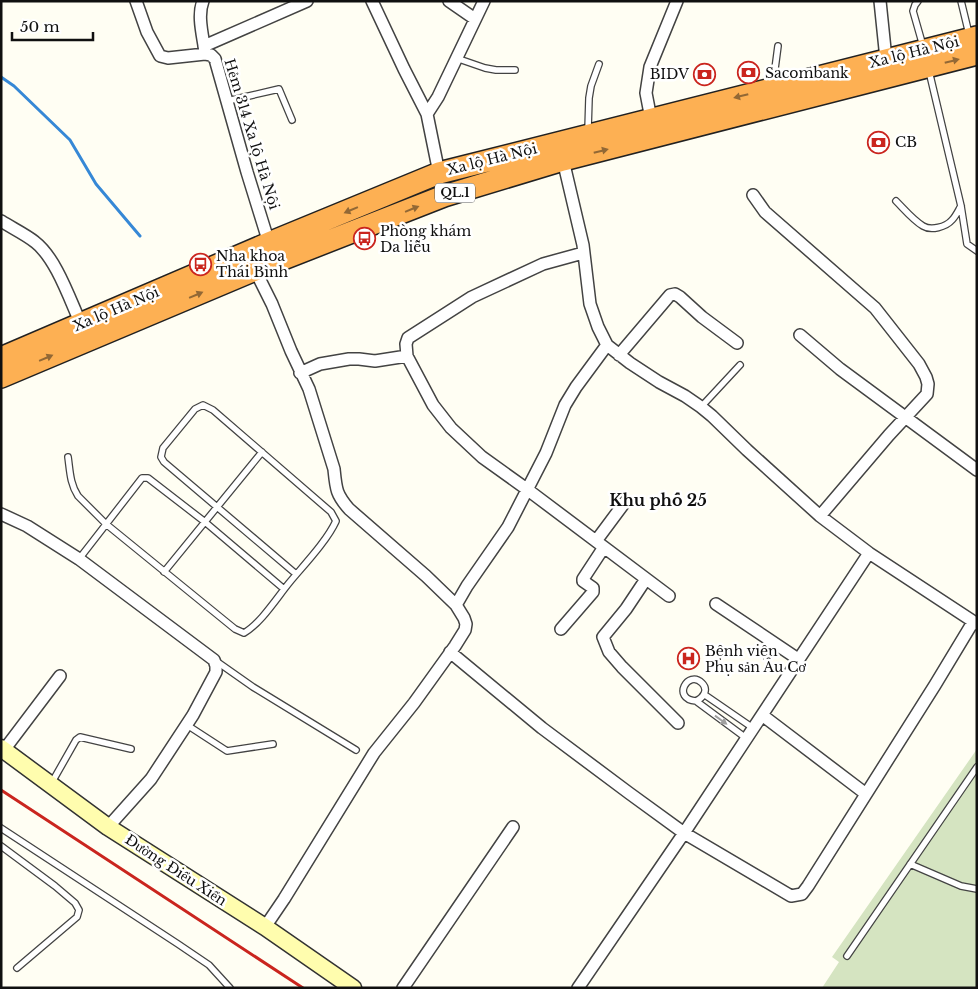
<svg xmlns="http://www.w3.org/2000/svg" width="978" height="989" viewBox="0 0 978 989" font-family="'Libre Baskerville',serif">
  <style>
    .cemetery { fill: #d5e4c1 }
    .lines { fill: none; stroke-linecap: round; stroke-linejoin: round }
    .stream { stroke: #3688d6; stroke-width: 3 }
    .lane-casing { stroke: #434343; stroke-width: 8 }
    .street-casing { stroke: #434343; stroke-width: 14 }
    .secondary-casing { stroke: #323232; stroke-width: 19 }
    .highway-casing { stroke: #212121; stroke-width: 24 }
    .lane { stroke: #fff; stroke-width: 5.5 }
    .street { stroke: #fff; stroke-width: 11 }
    .secondary { stroke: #fffdae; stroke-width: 16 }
    .highway { stroke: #fdb053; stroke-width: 21 }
    .rail { stroke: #ca251e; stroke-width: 3 }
    .oneway { fill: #926835 }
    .oneway2 { fill: #9f9f9f }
    .labels { text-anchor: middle; stroke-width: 5; stroke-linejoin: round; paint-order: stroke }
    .shield { fill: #fff; stroke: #585858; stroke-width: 1 }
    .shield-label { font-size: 12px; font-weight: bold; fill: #101010 }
    .street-label { font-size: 14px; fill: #101010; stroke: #fff }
    .poi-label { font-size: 14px; fill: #101010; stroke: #fff; text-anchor: start }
    .quarter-label { font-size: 16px; font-weight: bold; fill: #101010; stroke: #fff }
  </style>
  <rect width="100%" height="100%" fill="#fffef3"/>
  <path class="cemetery" d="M977 749V988H822L839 962 832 957Z"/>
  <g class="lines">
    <path class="stream" d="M1 77 14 86 70 140 96 184 140 236"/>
    <defs>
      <path id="lane" d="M918 1 915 5 913 11 923 46
        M961 1 969 34
        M456 58 485 68 496 70H515
        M929 71 961 206 967 244 977 251
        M773 84 778 46
        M227 101 279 89 292 120
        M588 130 589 98 591 86 599 64
        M896 201C904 209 913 220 923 226 931 231 946 227 952 220 956 216 958 211 961 206
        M701 407 740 365
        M68 457C70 471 70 484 78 496L106 524 235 629 244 633C261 623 276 599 289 583 303 566 327 541 336 521L331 512 213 410 203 405 195 409 163 448 161 457 164 462 296 574
        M79 559 142 478H148L205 522 284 589
        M164 572 262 452
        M216 661 253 687 356 750
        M705 695 753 728
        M696 701C703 698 709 690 702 683 688 669 671 699 696 701L746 738
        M187 725 227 751 273 744
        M51 784 76 740 80 737 131 749
        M1 828 178 944 209 965 230 988
        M1 846 55 886 75 903 79 910 77 917 17 968
        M910 864 961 886 977 889
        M847 956 977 767"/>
      <path id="street" d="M136 1 147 32 160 56 168 58 205 54 211 55 215 59 247 172 269 243
        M203 1C197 16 203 36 205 52
        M372 1 404 69 427 114
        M449 1 475 19
        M880 1 886 59
        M204 46 307 1
        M651 119 646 93 650 67 677 1
        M563 160 583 245 590 304 598 327 607 345 630 363 659 382 685 396 701 407 712 416 747 450 820 516 869 553 977 624
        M439 173 427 114 438 97 484 1
        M753 195 765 212 875 308 919 364 926 377 928 384 927 394 889 435 820 516
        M1 221C12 228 25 234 35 242 56 258 70 300 81 324
        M583 253 543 264 472 297 408 338 406 344 407 356 433 405 451 428 482 457 528 490 669 596
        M255 270 272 304 291 351 309 389 334 469C336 489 336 494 349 509L426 576 456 605
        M800 335 840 369 977 470
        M619 355 670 295 675 294 680 297 702 317 737 343
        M300 373 320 364 349 359H359L375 361 407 356
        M1 514 27 526 79 559 214 660 216 666V672L193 715 151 779 108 827
        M596 541 625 502
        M646 579 626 609 603 637 609 652 622 667 678 723
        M716 604 798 659
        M561 629 593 592V588L583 581V579L604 547
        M450 652 542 728 629 793 684 833 791 896 802 894 808 886 935 685 973 622
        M762 715 866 794
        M4 750 60 676
        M265 927 284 899 374 753 414 703 455 646 465 630 466 624 464 618 456 605 467 586 508 527 546 453 565 405 576 387 607 345
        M403 988 513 827
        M578 988 684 833 869 553"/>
      <path id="secondary" d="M1 748 108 827 265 927 353 988"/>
      <path id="highway" d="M1 358 269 243 439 173 977 37
        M1 377 255 270 444 196 563 160 977 54"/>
    </defs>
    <use href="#lane" class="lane-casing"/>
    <use href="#street" class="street-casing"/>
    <use href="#secondary" class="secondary-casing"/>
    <use href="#highway" class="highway-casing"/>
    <use href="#lane" class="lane"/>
    <use href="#street" class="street"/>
    <use href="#secondary" class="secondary"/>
    <use href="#highway" class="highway"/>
    <path class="rail" d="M1 790 303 988"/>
  </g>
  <defs><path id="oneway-solid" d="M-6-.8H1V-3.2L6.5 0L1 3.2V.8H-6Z" transform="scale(1.25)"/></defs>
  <g class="oneway">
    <use href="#oneway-solid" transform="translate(952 61) rotate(-14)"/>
    <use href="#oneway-solid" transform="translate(741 96) rotate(166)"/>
    <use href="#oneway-solid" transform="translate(601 151) rotate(-14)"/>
    <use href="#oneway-solid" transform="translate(412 209) rotate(-22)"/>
    <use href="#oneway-solid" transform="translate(351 210) rotate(157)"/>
    <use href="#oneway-solid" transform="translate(196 295) rotate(-23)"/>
    <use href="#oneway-solid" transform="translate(46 358) rotate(-23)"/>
  </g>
  <use class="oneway2" href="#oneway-solid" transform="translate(721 720) rotate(36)"/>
  <defs>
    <symbol id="bank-ring" viewBox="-11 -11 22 22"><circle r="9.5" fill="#fff" stroke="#ca251e" stroke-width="1.5"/><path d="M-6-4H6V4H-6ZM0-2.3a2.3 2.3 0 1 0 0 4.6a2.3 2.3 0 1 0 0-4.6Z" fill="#ca251e"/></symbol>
    <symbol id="bus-ring" viewBox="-11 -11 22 22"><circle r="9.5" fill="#fff" stroke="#ca251e" stroke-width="1.5"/><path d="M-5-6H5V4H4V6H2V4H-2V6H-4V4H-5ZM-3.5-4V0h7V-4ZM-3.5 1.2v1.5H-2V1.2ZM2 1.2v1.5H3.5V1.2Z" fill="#ca251e"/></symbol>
    <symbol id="hospital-ring" viewBox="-11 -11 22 22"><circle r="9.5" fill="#fff" stroke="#ca251e" stroke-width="1.5"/><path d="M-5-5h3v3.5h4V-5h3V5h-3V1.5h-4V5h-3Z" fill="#ca251e"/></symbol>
  </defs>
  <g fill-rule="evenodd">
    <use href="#bank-ring" x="736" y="60" width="25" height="25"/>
    <use href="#bank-ring" x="692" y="62" width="25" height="25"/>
    <use href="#bank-ring" x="866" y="130" width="25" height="25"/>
    <use href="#bus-ring" x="352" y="226" width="25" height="25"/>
    <use href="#bus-ring" x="188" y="252" width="25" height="25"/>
    <use href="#hospital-ring" x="676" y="646" width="25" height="25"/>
  </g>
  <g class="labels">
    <rect class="shield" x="435" y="183.5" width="40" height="19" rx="4"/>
    <g class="shield-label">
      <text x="455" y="197">QL.1</text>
    </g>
    <g class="street-label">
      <text transform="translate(914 52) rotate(-14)" y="5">Xa lộ Hà Nội</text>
      <text transform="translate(252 134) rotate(73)" y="5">Hẻm 314 Xa lộ Hà Nội</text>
      <text transform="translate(492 159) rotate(-14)" y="5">Xa lộ Hà Nội</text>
      <text transform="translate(116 309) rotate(-23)" y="5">Xa lộ Hà Nội</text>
      <text transform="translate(176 870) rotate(33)" y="5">Đường Điểu Xiển</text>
    </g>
    <g class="poi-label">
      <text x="765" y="78">Sacombank</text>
      <text x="689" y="79" text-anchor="end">BIDV</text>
      <text x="895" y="147">CB</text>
      <text x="380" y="236">Phòng khám<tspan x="380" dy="16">Da liễu</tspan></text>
      <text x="216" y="261">Nha khoa<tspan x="216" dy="16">Thái Bình</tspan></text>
      <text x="705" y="656">Bệnh viện<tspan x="705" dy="16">Phụ sản Âu Cơ</tspan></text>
    </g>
    <g class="quarter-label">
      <text x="658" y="506">Khu phố 25</text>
    </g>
  </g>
  <rect width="978" height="989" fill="none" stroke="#101010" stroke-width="5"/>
  <path d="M12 32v8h81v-8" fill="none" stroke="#101010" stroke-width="2.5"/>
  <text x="20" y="32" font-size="15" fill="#101010" stroke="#ffffff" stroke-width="4" paint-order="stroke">50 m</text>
</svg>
